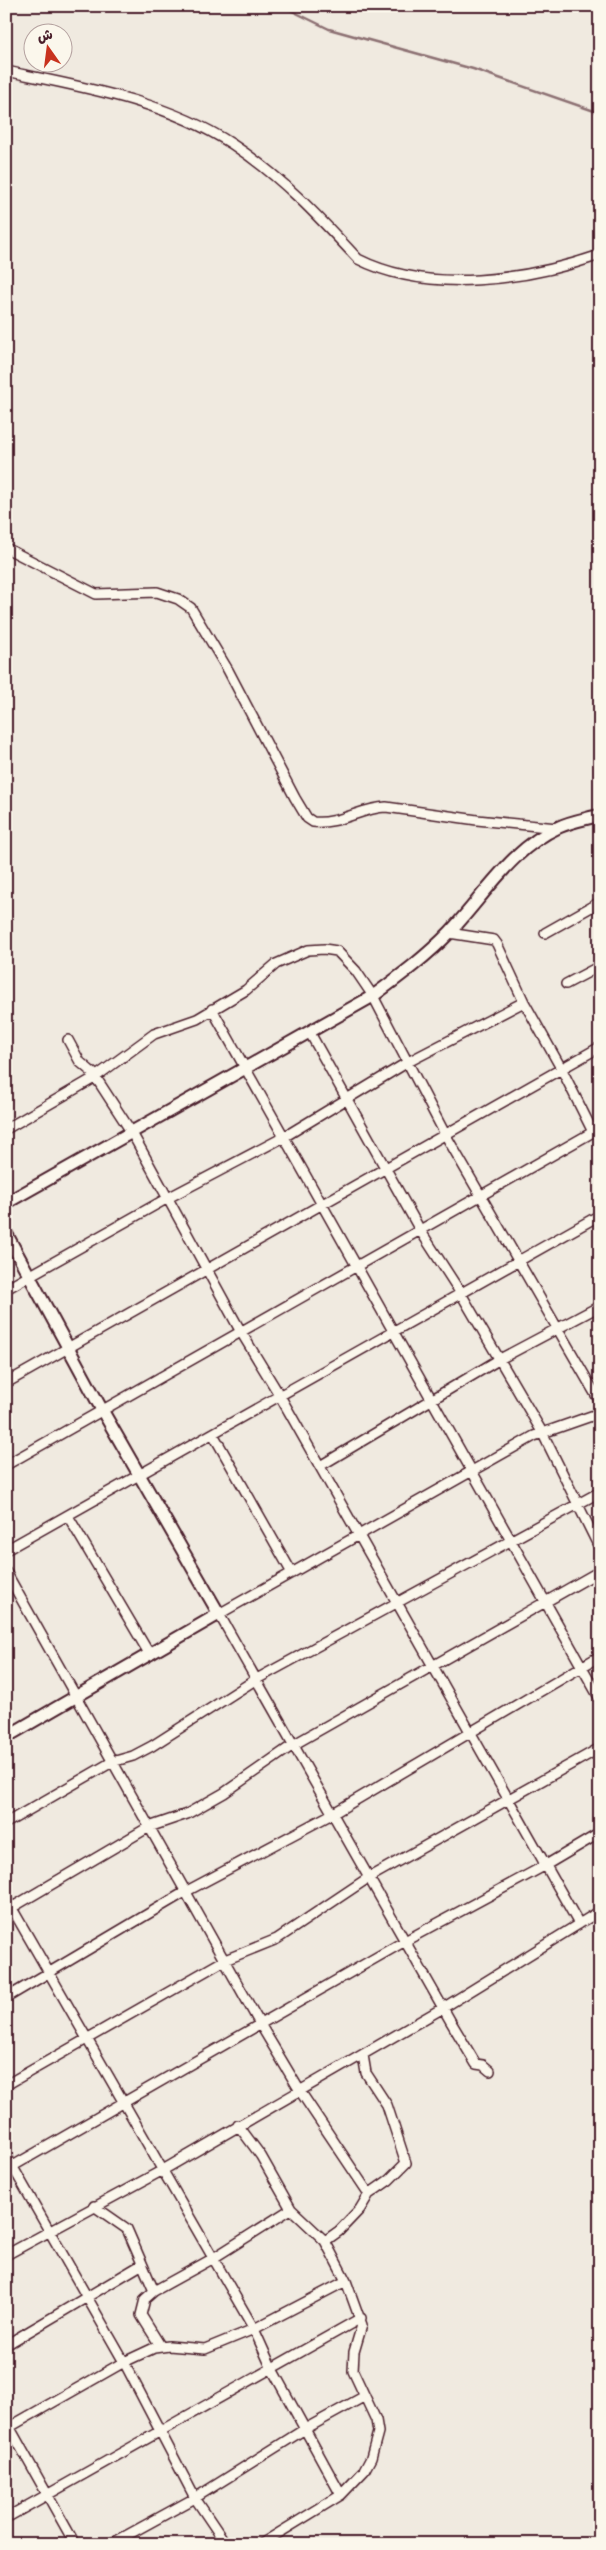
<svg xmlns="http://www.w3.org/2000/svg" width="606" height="2550" viewBox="0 0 606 2550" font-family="'Comic Neue','Playpen Sans Arabic',sans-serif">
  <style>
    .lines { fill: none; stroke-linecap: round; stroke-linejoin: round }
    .stream { stroke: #8c6f72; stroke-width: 2.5 }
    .minor-casing { stroke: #4a1f2b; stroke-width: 12 }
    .tertiary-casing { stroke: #4a1f2b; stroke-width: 15 }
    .minor { stroke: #fbf7ec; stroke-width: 9 }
    .tertiary { stroke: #fbf7ec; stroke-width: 11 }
  </style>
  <rect width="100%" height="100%" fill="#f0eae0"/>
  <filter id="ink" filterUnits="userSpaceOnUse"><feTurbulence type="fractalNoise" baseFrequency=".02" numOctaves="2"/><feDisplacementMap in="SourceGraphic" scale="10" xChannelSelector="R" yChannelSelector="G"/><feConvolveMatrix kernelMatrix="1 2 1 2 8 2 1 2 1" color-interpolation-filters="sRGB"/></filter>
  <g filter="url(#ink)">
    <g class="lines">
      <path class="stream" d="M282 6 329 29 473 69 600 113"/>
      <defs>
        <path id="minor" d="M6 71C83 87 166 101 232 144 281 176 319 217 358 259 429 295 527 280 600 255
          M6 548 96 594 157 592 178 599 191 608 228 670 295 798 307 818 313 822C338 825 361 808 386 807L477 820 557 828
          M449 933 494 940 497 944 524 1002 561 1068 593 1132
          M545 933 600 902
          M566 984 600 966
          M212 1009 600 1699
          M310 1033 420 1230 460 1292 542 1432 600 1549
          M68 1040 80 1062 93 1073 132 1133 241 1332 280 1396 579 1924
          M6 1129 94 1078 154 1034 197 1019 246 990 276 964 308 950 324 949 337 951 356 971 373 996 445 1134 600 1402
          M6 1289 166 1199 284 1137 408 1062 524 1002
          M6 1383 600 1047
          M213 1434 292 1573
          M6 1465 600 1128
          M320 1466 500 1359 600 1306
          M68 1516 150 1655
          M6 1550 600 1215
          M6 1572 260 2024 300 2091 369 2194
          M6 1823 112 1762 133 1756 152 1746 255 1680 600 1492
          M6 1898 254 2329 272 2369 341 2495
          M6 1911 149 1827 187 1814 224 1793 293 1745 600 1571
          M6 1998 185 1892 332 1814 600 1656
          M490 2071 483 2065 476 2064 451 2022 219 1614 534 1436 600 1413
          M6 2085 225 1960 277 1939 368 1878 600 1748
          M238 2125 261 2156 291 2209 325 2241 346 2281 362 2325 354 2352 353 2371 376 2420 378 2432 371 2458 364 2471 341 2495 261 2544
          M6 2155 124 2362 195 2498 226 2544
          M6 2170 405 1941 546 1865 600 1833
          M94 2206 127 2229 154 2291
          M325 2241 339 2231 360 2209 369 2194 389 2180 406 2163 387 2105 366 2073 363 2055
          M6 2255 163 2170 443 2008 600 1911
          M6 2345 141 2265
          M161 2347 141 2315 145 2299 154 2291 212 2259 291 2209
          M6 2421 75 2544
          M6 2429 124 2362 154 2348 169 2346 205 2349 254 2329 346 2281
          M6 2518 361 2318
          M111 2544 195 2498 305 2429 365 2396"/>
        <path id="tertiary" d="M6 1203 373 996C400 976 427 956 450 932 484 896 512 848 559 827 572 821 586 819 600 815
          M6 1233 102 1410 219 1614 6 1737"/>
      </defs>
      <use href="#minor" class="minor-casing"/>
      <use href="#tertiary" class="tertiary-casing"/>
      <use href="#minor" class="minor"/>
      <use href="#tertiary" class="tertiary"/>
    </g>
  </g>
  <rect width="606" height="2550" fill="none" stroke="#fbf7ec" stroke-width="25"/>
  <rect x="12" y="12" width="581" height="2525" fill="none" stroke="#4a1f2b" stroke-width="2" filter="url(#ink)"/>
  <g transform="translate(48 48) rotate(346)"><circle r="24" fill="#fbf7ec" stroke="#b4a19f"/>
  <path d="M0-4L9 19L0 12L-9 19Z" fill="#c8321e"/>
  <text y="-8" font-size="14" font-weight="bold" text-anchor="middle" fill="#4a1f2b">ش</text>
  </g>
</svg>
